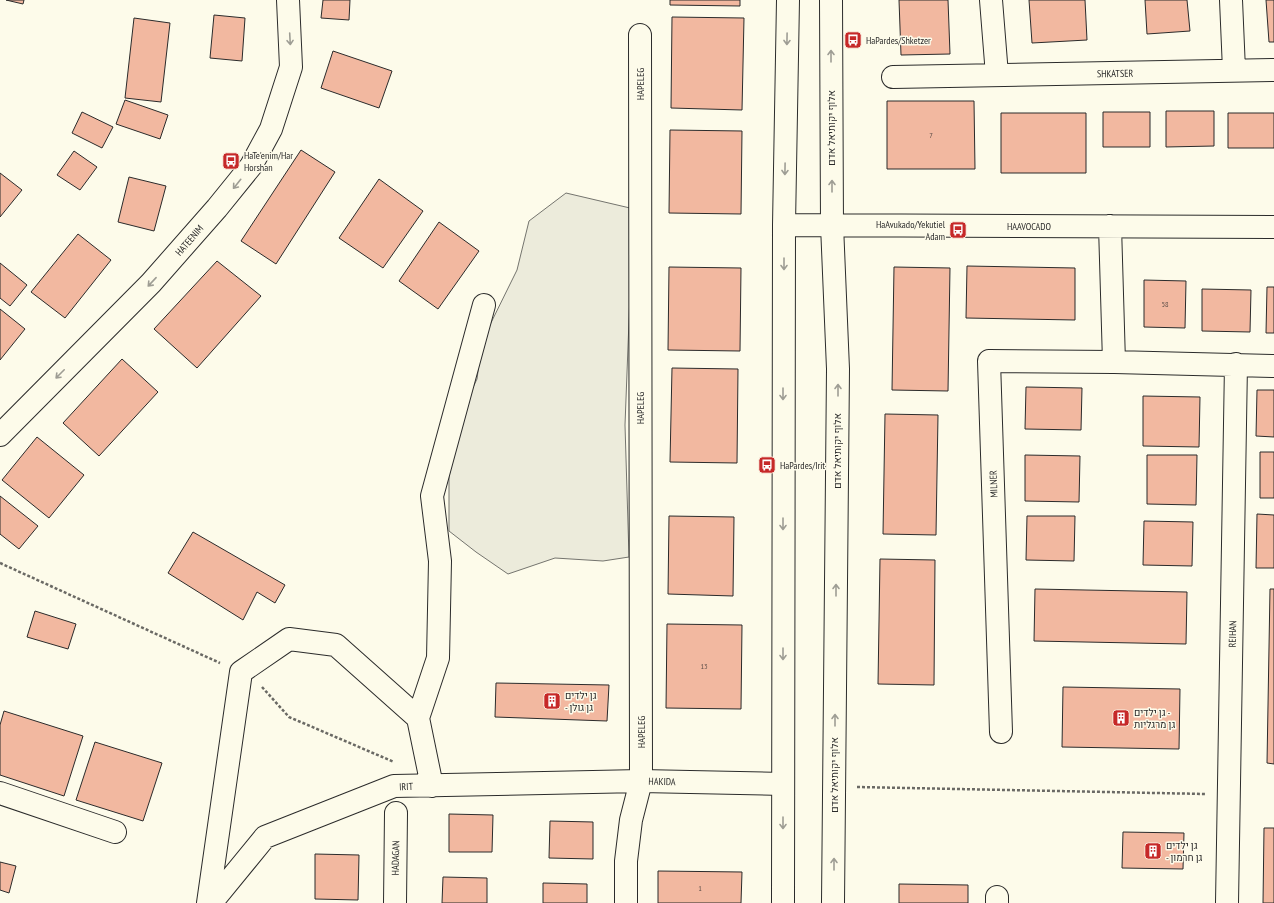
<svg xmlns="http://www.w3.org/2000/svg" width="1274" height="903" viewBox="0 0 1274 903" font-family="'PT Sans Narrow',Heebo,sans-serif">
  <style>
    .green { fill: #ecebdb; stroke: #74746e }
    .building { fill: #f2b8a0; stroke: #2b2b2b }
    .lines { fill: none; stroke-linecap: round; stroke-linejoin: round }
    .minor-casing { stroke: #2b2b2b; stroke-width: 24 }
    .path { stroke: #6a6964; stroke-width: 2.5; stroke-dasharray: 3 2; stroke-linecap: butt }
    .minor { stroke: #fdfbea; stroke-width: 22 }
    .oneway { stroke: #9e9d94 }
    .labels { text-anchor: middle; stroke-width: 3; stroke-linejoin: round; paint-order: stroke }
    .number-label { font-size: 8px; fill: #5d4e48 }
    .poi-label { font-size: 10px; fill: #2b2b2b; stroke: #fdfbea; text-anchor: start }
    .street-label { font-size: 10px; fill: #2b2b2b; stroke: #fdfbea }
  </style>
  <rect width="100%" height="100%" fill="#fdfbea"/>
  <path class="green" d="M566 193 630 208V294L625 425 629 557 603 561 555 558 508 574 476 552 449 531V476L466 402 477 379 482 341 517 270 529 221Z"/>
  <path class="building" d="M6 0H24L23 4Z
    M323 0H350L349 20 321 18Z
    M670 0H740V6L670 5Z
    M899 0H948L950 54 901 55Z
    M1029 0H1085L1087 40 1032 43Z
    M1145 0H1187L1190 31 1147 34Z
    M1266 0H1274V42H1269Z
    M214 15 245 18 242 61 210 58Z
    M672 17 744 18 742 110 671 108Z
    M134 18 170 23 161 102 125 98Z
    M333 51 392 71 379 108 321 88Z
    M125 100 168 115 160 139 116 124Z
    M887 101H974L975 169H887Z
    M1166 111H1214V146L1166 147Z
    M82 112 113 127 102 148 72 133Z
    M1103 112H1150V147H1103Z
    M1001 113H1086V173H1001Z
    M1228 113H1274V148H1228Z
    M670 130 742 131 741 214 669 213Z
    M301 150 335 172 276 264 241 241Z
    M74 151 97 167 80 190 57 175Z
    M0 173 22 190 0 217Z
    M129 177 166 186 154 231 118 222Z
    M379 179 423 211 383 268 339 238Z
    M439 222 479 251 438 309 399 281Z
    M78 234 111 260 65 318 31 292Z
    M217 261 261 296 197 368 154 329Z
    M0 263 27 285 10 306 0 298Z
    M967 266 1075 268V320L966 318Z
    M669 267 741 268 740 351 668 350Z
    M894 267 950 268 948 391 892 390Z
    M1144 280 1186 281 1185 328 1144 327Z
    M1267 287H1274V333H1266Z
    M1202 289 1251 290 1250 332 1202 331Z
    M0 309 25 329 0 360Z
    M122 359 158 392 99 456 63 423Z
    M672 368 738 369 737 463 670 462Z
    M1026 387 1082 388 1081 430 1025 429Z
    M1257 390H1274V437L1256 436Z
    M1143 396 1200 397 1199 447 1143 446Z
    M885 414 938 415 936 535 883 534Z
    M37 437 84 475 49 518 2 480Z
    M1260 452H1274V498H1260Z
    M1025 455 1080 456 1079 502 1025 501Z
    M1147 455H1197L1196 505 1147 504Z
    M0 496 38 526 19 549 0 534Z
    M1257 514 1274 515V568H1256Z
    M669 516 734 517 733 596 668 594Z
    M1027 516H1075L1074 561 1026 560Z
    M1144 521 1193 522 1192 566 1143 565Z
    M193 532 285 585 275 603 257 592 243 620 168 573Z
    M880 559 935 560 934 685 878 684Z
    M1035 589 1187 592 1186 644 1034 641Z
    M1270 589H1274V764L1267 763Z
    M35 611 76 624 68 649 27 637Z
    M667 624 742 625 741 709 666 708Z
    M496 683 609 685 607 721 495 717Z
    M1063 687 1180 689 1179 749 1062 747Z
    M4 711 83 736 64 796 0 775V725Z
    M95 742 162 763 143 821 76 800Z
    M449 814 493 815 492 852H449Z
    M550 821 593 822V859L549 858Z
    M1264 828H1274V903H1263Z
    M1123 832 1184 833 1183 869 1122 868Z
    M315 854 359 855 358 900 315 899Z
    M0 862 16 866 9 893 0 890Z
    M658 871 742 872 741 903H658Z
    M443 877 487 878V903H442Z
    M543 883 587 884V903H543Z
    M899 884 968 885V903H899Z"/>
  <g class="lines">
    <defs>
      <path id="minor" d="M831 0 832 225 838 369 833 903
        M991 0 997 75
        M1231 0 1234 70
        M893 77 1274 70
        M784 225 1274 227
        M1110 226 1114 362
        M0 435 151 283 217 208 251 166 271 129 291 67 288 0
        M1001 732 989 361 1114 362 1274 366
        M432 786 418 718 438 658 440 561 432 496 484 305
        M0 793 115 832
        M997 897V903
        M208 903 241 672 289 639 336 645 418 718
        M211 903 265 837 394 786 641 781 640 35
        M395 903 396 813
        M626 903V861L631 820 641 781 783 784
        M783 903 784 225 788 0
        M1227 903 1236 364"/>
    </defs>
    <use href="#minor" class="minor-casing"/>
    <path class="path" d="M0 563 220 663
      M262 687 289 717 394 762
      M857 787 1206 794"/>
    <use href="#minor" class="minor"/>
  </g>
  <defs><path id="oneway-shaft" d="M-6 0H5M1.5-3L5.5 0L1.5 3" fill="none" stroke-width="1.6" stroke-linecap="round" stroke-linejoin="round"/></defs>
  <g class="oneway">
    <use href="#oneway-shaft" transform="translate(290 39) rotate(87)"/>
    <use href="#oneway-shaft" transform="translate(787 39) rotate(91)"/>
    <use href="#oneway-shaft" transform="translate(831 56) rotate(-90)"/>
    <use href="#oneway-shaft" transform="translate(785 169) rotate(91)"/>
    <use href="#oneway-shaft" transform="translate(237 184) rotate(129)"/>
    <use href="#oneway-shaft" transform="translate(832 186) rotate(-90)"/>
    <use href="#oneway-shaft" transform="translate(784 264) rotate(90)"/>
    <use href="#oneway-shaft" transform="translate(152 282) rotate(133)"/>
    <use href="#oneway-shaft" transform="translate(60 374) rotate(135)"/>
    <use href="#oneway-shaft" transform="translate(838 390) rotate(-90)"/>
    <use href="#oneway-shaft" transform="translate(783 394) rotate(90)"/>
    <use href="#oneway-shaft" transform="translate(783 524) rotate(90)"/>
    <use href="#oneway-shaft" transform="translate(836 590) rotate(-90)"/>
    <use href="#oneway-shaft" transform="translate(783 654) rotate(90)"/>
    <use href="#oneway-shaft" transform="translate(835 720) rotate(-90)"/>
    <use href="#oneway-shaft" transform="translate(783 823) rotate(90)"/>
    <use href="#oneway-shaft" transform="translate(834 864) rotate(-90)"/>
  </g>
  <defs>
    <symbol id="bus-square" viewBox="-11 -11 22 22"><rect x="-9" y="-9" width="18" height="18" rx="4" fill="#c62828" stroke="#fdfbea"/><path d="M-5-6H5V4H4V6H2V4H-2V6H-4V4H-5ZM-3.5-4V0h7V-4ZM-3.5 1.2v1.5H-2V1.2ZM2 1.2v1.5H3.5V1.2Z" fill="#fff"/></symbol>
    <symbol id="building-square" viewBox="-11 -11 22 22"><rect x="-9" y="-9" width="18" height="18" rx="4" fill="#c62828" stroke="#fdfbea"/><path d="M-4-6H4V6H1V3H-1V6H-4ZM-2.5-4.3h1.7v1.8h-1.7ZM.8-4.3h1.7v1.8H.8ZM-2.5-1h1.7V.8h-1.7ZM.8-1h1.7V.8H.8Z" fill="#fff"/></symbol>
  </defs>
  <g fill-rule="evenodd">
    <use href="#bus-square" x="843" y="30" width="20" height="20"/>
    <use href="#bus-square" x="221" y="151" width="20" height="20"/>
    <use href="#bus-square" x="948" y="220" width="20" height="20"/>
    <use href="#bus-square" x="757" y="455" width="20" height="20"/>
    <use href="#building-square" x="542" y="691" width="20" height="20"/>
    <use href="#building-square" x="1111" y="708" width="20" height="20"/>
    <use href="#building-square" x="1143" y="841" width="20" height="20"/>
  </g>
  <g class="labels">
    <g class="number-label">
      <text x="931" y="138">7</text>
      <text x="1165" y="307">58</text>
      <text x="704" y="669">13</text>
      <text x="700" y="891">1</text>
    </g>
    <g class="poi-label">
      <text x="866" y="44">HaPardes/Shketzer</text>
      <text x="244" y="159">HaTe'enim/Har<tspan x="244" dy="12">Horshan</tspan></text>
      <text x="945" y="228" text-anchor="end">HaAvukado/Yekutiel<tspan x="945" dy="12">Adam</tspan></text>
      <text x="780" y="469">HaPardes/Irit</text>
      <text x="565" y="699">גן ילדים<tspan x="565" dy="12">- גן גולן</tspan></text>
      <text x="1134" y="716">גן ילדים -<tspan x="1134" dy="12">גן מרגליות</tspan></text>
      <text x="1166" y="849">גן ילדים<tspan x="1166" dy="12">- גן חרמון</tspan></text>
    </g>
    <g class="street-label">
      <text transform="translate(1115 73) rotate(-1)" y="4">SHKATSER</text>
      <text transform="translate(640 84) rotate(-90)" y="4">HAPELEG</text>
      <text transform="translate(831 128) rotate(-90)" y="4">אלוף יקותיאל אדם</text>
      <text x="1029" y="230">HAAVOCADO</text>
      <text transform="translate(189 240) rotate(-49)" y="4">HATEENIM</text>
      <text transform="translate(640 408) rotate(-90)" y="4">HAPELEG</text>
      <text transform="translate(837 451) rotate(-90)" y="4">אלוף יקותיאל אדם</text>
      <text transform="translate(993 484) rotate(-92)" y="4">MILNER</text>
      <text transform="translate(1232 634) rotate(-89)" y="4">REIHAN</text>
      <text transform="translate(641 732) rotate(-90)" y="4">HAPELEG</text>
      <text transform="translate(834 775) rotate(-90)" y="4">אלוף יקותיאל אדם</text>
      <text transform="translate(662 781) rotate(1)" y="4">HAKIDA</text>
      <text transform="translate(406 786) rotate(-2)" y="4">IRIT</text>
      <text transform="translate(395 858) rotate(-89)" y="4">HADAGAN</text>
    </g>
  </g>
</svg>
